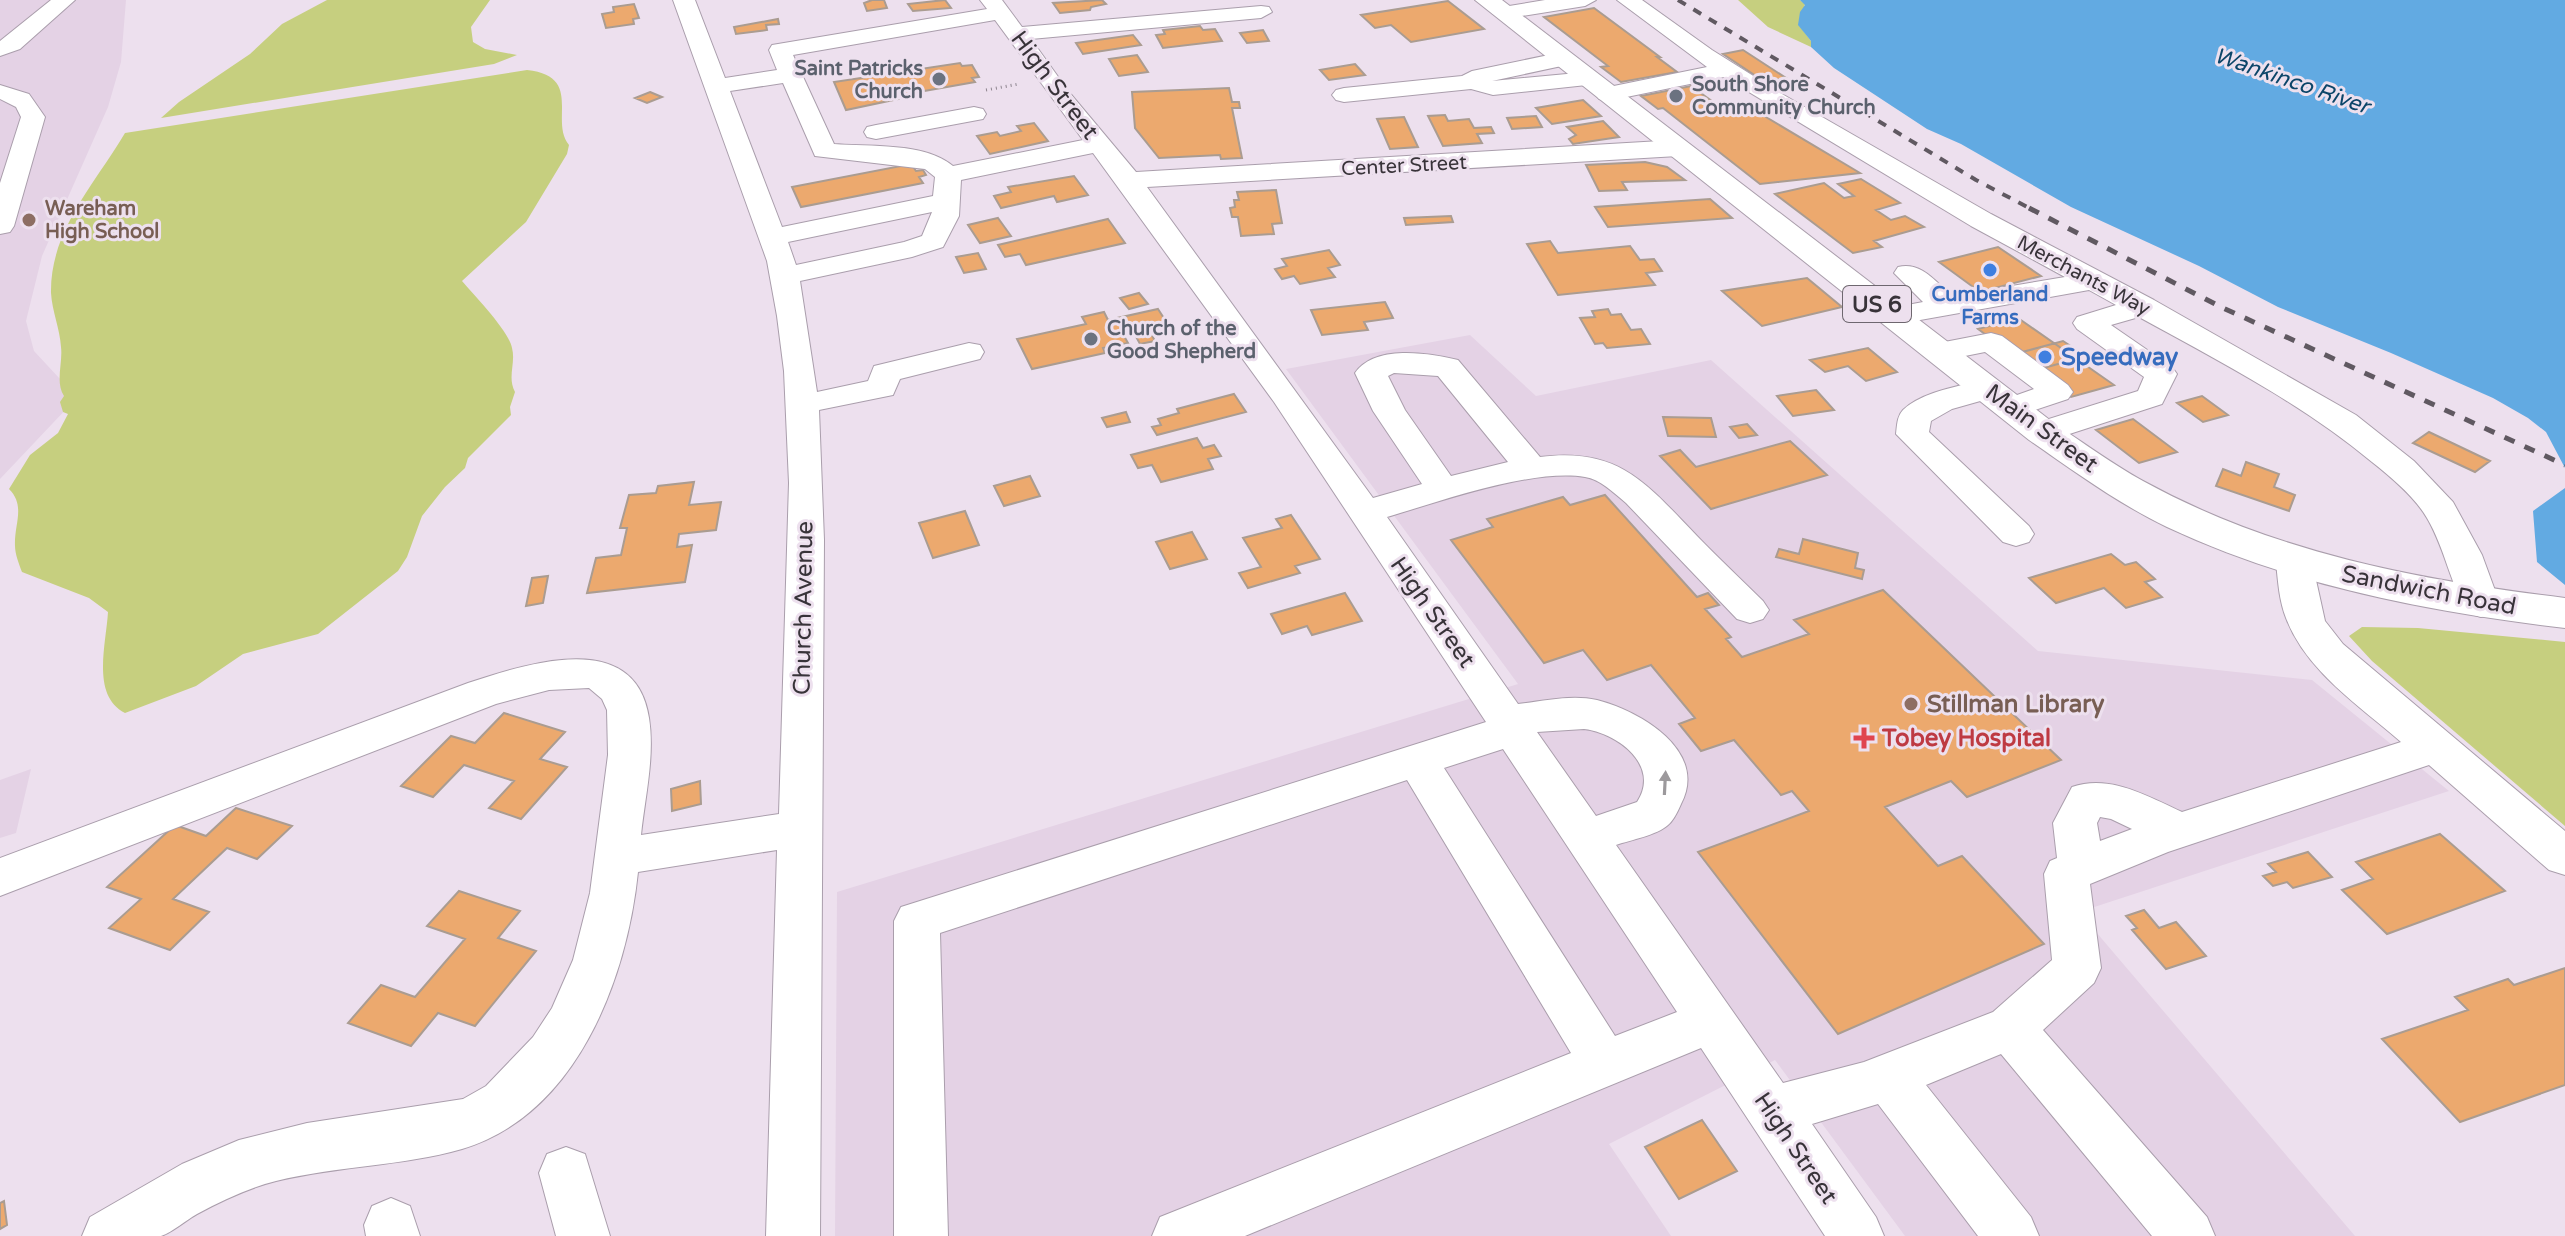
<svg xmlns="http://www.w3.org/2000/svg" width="2565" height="1236" viewBox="0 0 2565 1236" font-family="'Varela Round',sans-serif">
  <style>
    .built { fill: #e4d2e5 }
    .green { fill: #c6cf7f }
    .water { fill: #62aae2 }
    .building { fill: #eca96e; stroke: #aa9c91; stroke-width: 2 }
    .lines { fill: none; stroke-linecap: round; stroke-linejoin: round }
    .minor-casing { stroke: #aa9eac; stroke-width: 2 }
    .major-casing { stroke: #aa9eac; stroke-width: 2 }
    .path { stroke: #8e858f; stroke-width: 3; stroke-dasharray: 1 4; stroke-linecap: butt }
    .minor { fill: #fff; fill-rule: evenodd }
    .major { fill: #fff; fill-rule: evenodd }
    .rail-far1 { stroke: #605961; stroke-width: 4; stroke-dasharray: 9 9; stroke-linecap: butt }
    .rail { stroke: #605961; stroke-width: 5; stroke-dasharray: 11 11; stroke-linecap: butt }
    .oneway { fill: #9c999c }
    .worship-dot { fill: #6b7280; stroke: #ede0ee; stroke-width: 3 }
    .education-dot { fill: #8d6e63; stroke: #ede0ee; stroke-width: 3 }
    .shop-dot { fill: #3f7fe0; stroke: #ede0ee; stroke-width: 3 }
    .health-dot { fill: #e0444e; stroke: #ede0ee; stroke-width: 3 }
    .labels { text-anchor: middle; stroke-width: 6; stroke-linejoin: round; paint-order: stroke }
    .far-worship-label { font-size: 20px; font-weight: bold; fill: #5b616d; stroke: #ede0ee; text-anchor: start }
    .far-street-label { font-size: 20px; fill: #383339; stroke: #ede0ee }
    .far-education-label { font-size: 20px; font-weight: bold; fill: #785e54; stroke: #ede0ee; text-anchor: start }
    .far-shop-label { font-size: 20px; font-weight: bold; fill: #366cbe; stroke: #ede0ee }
    .far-water-label { font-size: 22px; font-style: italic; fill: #0c4569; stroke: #ede0ee }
    .shield { fill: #ede0ee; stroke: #6e676f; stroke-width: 2 }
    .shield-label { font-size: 22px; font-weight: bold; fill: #383339 }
    .street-label { font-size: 24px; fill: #383339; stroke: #ede0ee }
    .shop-label { font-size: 24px; font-weight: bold; fill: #366cbe; stroke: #ede0ee; text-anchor: start }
    .education-label { font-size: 24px; font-weight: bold; fill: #785e54; stroke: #ede0ee; text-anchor: start }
    .health-label { font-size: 24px; font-weight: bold; fill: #be3a42; stroke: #ede0ee; text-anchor: start }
  </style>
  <rect width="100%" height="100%" fill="#ede0ee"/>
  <path class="built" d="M0 0H126L121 62 108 107 42 256 26 321 34 351 73 393 70 405 0 479Z
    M1470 335 1536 396 1711 360 2038 651 2312 680 2449 791 2079 912 2355 1236H1905L1775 1060 1609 1144 1671 1236H835L837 892 1518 684 1286 369Z
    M31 769 16 833 0 838V780Z"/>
  <path class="green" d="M327 0H490L471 27 473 42 485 49 517 55 494 64 161 118 179 102 250 54 282 24Z
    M1738 0H1800L1805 4 1799 25 1811 41V47L1768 27Z
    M527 70C584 76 549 121 569 145L567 154 526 222 462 281C474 295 509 331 512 348 516 363 507 377 515 392L510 407 511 415 468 458 465 468 445 487 422 516 407 557 398 571 318 634 243 654 196 686 125 713C91 696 106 645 108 612L89 598 22 572C19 564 15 554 15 546 14 524 26 506 9 489L30 455 58 433 68 414 63 412 60 402 64 396C55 382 63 363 61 347 60 329 52 311 51 293 50 230 95 184 125 133Z
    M2362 627 2418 628 2565 642V826L2372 661 2349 636Z"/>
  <path class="water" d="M1800 0H2565V468L2546 432 2528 418 2493 398 2391 353 2278 307 2199 266 2071 207 1961 144 1927 129 1834 68 1811 47V41L1798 25 1800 12 1805 5Z
    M2565 488V585L2537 562 2533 511Z"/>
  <path class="building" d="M872 0H884L887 8 867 11 864 3Z
    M945 0 951 8 913 11 908 4Z
    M1102 0 1106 4 1091 7 1090 10 1060 13 1053 3Z
    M1448 1 1484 29 1411 42 1391 25 1375 28 1361 15Z
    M634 4 639 18 633 19 634 24 606 28 602 14 614 12 613 7Z
    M1594 8 1660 57H1657L1677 72 1621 82 1601 67 1608 66 1544 17Z
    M778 19 779 24 766 25 767 30 736 34 734 27Z
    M1200 26 1203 30 1215 29 1222 41 1163 48 1156 35 1165 34 1163 30Z
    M1263 30 1269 41 1247 43 1240 33Z
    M1133 35 1141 45 1083 54 1076 43Z
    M1743 50 1786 78 1765 82 1723 54Z
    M1137 55 1148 72 1119 76 1109 59Z
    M960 63 962 66 972 65 979 77 972 78 975 82 896 96 898 99 846 110 834 82Z
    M1355 64 1365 75 1329 80 1320 70Z
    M1691 86 1723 109 1744 104 1860 173 1760 184 1663 108 1658 109 1641 96Z
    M1229 88 1232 102H1239L1240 108H1232L1242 158 1221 159 1220 155 1159 158 1135 128 1132 92Z
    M650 92 662 97 647 103 635 98Z
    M1583 100 1601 116 1552 124 1536 108Z
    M1445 115 1448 121 1469 119 1474 128 1491 127 1494 133 1477 134 1482 143 1443 146 1428 116Z
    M1536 116 1542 127 1512 129 1507 118Z
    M1404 117 1418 147 1390 149 1377 119Z
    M1603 121 1619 137 1573 144 1569 139 1576 135 1567 127Z
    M1034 123 1048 141 990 154 977 136 997 132 1000 136 1021 131 1017 126Z
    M1645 162 1667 167 1685 180 1622 182 1627 190 1599 191 1586 165Z
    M911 164 916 171 923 170 926 175 919 177 923 183 801 207 792 187Z
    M1074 176 1088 195 1057 202 1054 196 1001 208 994 196 1011 192 1008 187Z
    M1861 179 1900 203 1876 210 1891 220 1905 216 1924 227 1874 241 1882 247 1853 253 1775 194 1824 183 1844 198 1854 196 1838 184Z
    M1276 190 1282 223 1272 224 1274 234 1241 236 1238 217H1232L1230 208 1235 207 1234 200H1239L1237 192Z
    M1710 199 1732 218 1608 227 1595 207Z
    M1451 216 1453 222 1406 225 1404 218Z
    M998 218 1011 236 980 243 968 225Z
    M1108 219 1125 243 1026 265 1020 254 1005 257 998 245Z
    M1550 241 1558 253 1630 246 1640 260 1654 259 1662 271 1646 273 1655 285 1558 295 1527 244Z
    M1998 247 2041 276 1980 292 1939 262Z
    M1329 250 1340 265 1328 268 1335 277 1300 284 1294 276 1282 279 1275 269 1287 266 1282 259Z
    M978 253 986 269 964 273 956 257Z
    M1807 278 1842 307 1762 326 1722 291Z
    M1139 293 1148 304 1129 309 1120 298Z
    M1385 302 1393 318 1364 322 1368 330 1322 335 1311 310Z
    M1158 309 1169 326 1149 330 1155 341 1140 344 1134 333 1124 336 1128 343 1103 348 1105 353 1032 369 1017 339 1086 324 1082 317 1104 312 1108 320Z
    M1608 309 1611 315 1621 314 1631 330 1641 329 1650 344 1607 348 1603 343 1595 344 1580 318 1595 317 1592 311Z
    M2018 318 2114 385 2071 397 1978 329Z
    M2063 341 2072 347 2066 349 2079 358 2037 370 2015 354Z
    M1868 348 1897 372 1866 381 1848 366 1825 372 1810 360Z
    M1816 390 1834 410 1793 416 1777 396Z
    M1234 394 1246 412 1157 435 1152 427 1161 425 1158 419 1179 413 1177 409Z
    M2202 396 2228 415 2203 422 2177 403Z
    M1126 412 1130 422 1107 427 1102 418Z
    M1663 417 1711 418 1716 437 1668 436Z
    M2133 419 2177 452 2139 463 2096 430Z
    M1747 424 1757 435 1739 438 1730 427Z
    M2429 432 2490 461 2475 472 2413 443Z
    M1197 438 1203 448 1214 445 1221 456 1208 459 1213 469 1161 482 1152 465 1138 468 1131 455Z
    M1790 441 1827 475 1711 509 1660 456 1680 450 1696 467Z
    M2246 462 2279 474 2274 487 2295 495 2289 511 2216 486 2223 469 2241 476Z
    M1030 476 1040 496 1004 506 994 486Z
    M694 482 689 505 721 502 716 530 679 534 677 547 692 545 685 582 587 593 596 558 621 555 627 528H620L629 495 656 493 658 486Z
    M1605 495 1697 597 1708 593 1719 605 1705 609 1731 637 1726 639 1742 657 1809 634 1794 620 1883 590 2061 760 1967 797 1951 781 1885 807 1938 866 1962 856 2044 944 1838 1034 1698 852 1809 811 1792 791 1781 795 1734 740 1701 751 1679 724 1695 718 1651 665 1607 680 1583 650 1544 663 1451 540 1493 527 1487 519 1563 497 1570 505Z
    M965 511 979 545 933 558 919 523Z
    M1291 515 1320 559 1295 566 1300 573 1248 588 1239 573 1261 567 1243 538 1282 528 1276 519Z
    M1192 532 1207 559 1170 569 1156 542Z
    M1803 539 1858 553 1855 568 1864 570 1862 579 1776 557 1779 549 1799 554Z
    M2111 554 2125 565 2136 562 2155 579 2145 582 2162 597 2126 608 2104 588 2056 603 2029 578Z
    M548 576 543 603 526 606 532 578Z
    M1345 593 1362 621 1312 635 1307 626 1282 634 1271 614Z
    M504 713 565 732 540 759 567 767 521 819 489 808 514 781 464 765 433 797 401 786 451 736 475 743Z
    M700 781 701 804 672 811 671 789Z
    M236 808 292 826 257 859 227 848 173 899 209 912 170 950 109 928 141 899 107 887 175 825 206 836Z
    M2440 834 2505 891 2387 934 2342 890 2373 879 2356 862Z
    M2308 852 2332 877 2293 888 2287 882 2273 886 2263 876 2276 872 2268 864Z
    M459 891 520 911 498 938 536 951 475 1026 438 1013 411 1046 348 1023 381 985 415 997 465 939 427 926Z
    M2144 910 2159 928 2176 922 2206 956 2166 969 2132 930 2137 928 2126 916Z
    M2565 968V1085L2460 1122 2382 1039 2468 1010 2455 997 2508 979 2514 985Z
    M1702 1120 1737 1171 1679 1199 1645 1147Z
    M4 1201 7 1225 0 1229V1203Z"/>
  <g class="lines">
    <defs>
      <path id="minor" d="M51 0H75L20 49 0 56V41Z
        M673 0H695L725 78 777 70 769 50 772 45 987 9 980 0H1002L1022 27 1261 6 1269 7 1272 12 1261 18 1031 39 1069 92 1136 172 1678 140 1687 143 1691 148 1687 153 1678 156 1147 187 1373 498 1422 484 1373 411 1355 373C1375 344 1429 353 1458 360L1540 457C1619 447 1646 483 1697 536 1718 558 1741 579 1763 601L1769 610 1763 619 1750 623 1737 619 1626 503C1614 493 1600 479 1585 477 1533 468 1438 502 1387 517L1518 704C1544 701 1572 694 1597 700 1640 711 1709 751 1681 804 1678 811 1673 821 1668 825 1657 835 1631 840 1616 845L1783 1083 1864 1062 1993 1012 2052 960 2044 874 2050 861 2057 858 2053 823 2072 787C2110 774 2147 796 2182 812L2401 742C2360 706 2306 671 2286 618 2279 600 2278 581 2276 562L2281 553 2294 550 2307 553 2312 562 2325 621 2343 644 2565 831V875L2549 870 2429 765 2168 852 2090 884 2101 968 2094 983 2043 1030 2207 1217 2215 1236H2152L2001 1054 1926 1085 2031 1217 2039 1236H1978L1878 1104 1812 1124 1876 1217 1884 1236H1825L1701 1048 1245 1236H1152L1160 1217 1571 1053 1407 780 940 933 948 1236H894V921L901 907 1486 722 1274 402 1093 153 961 180 959 216 943 247 912 257 800 281 817 392 868 381 874 366 969 343 980 345 984 352 980 359 900 379 893 395 819 410 824 540 820 1236H766L777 850 638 872C627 980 576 1115 462 1149 403 1166 337 1166 276 1181 248 1188 223 1200 197 1214 186 1220 173 1232 161 1236 145 1236 100 1236 82 1236L90 1217 182 1164 239 1140 307 1123 463 1099 486 1086 533 1037 552 1008 573 960 590 893 608 755 607 710 602 699 589 688 549 690 496 704 0 896V858L468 683C524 665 635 626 649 718 655 756 645 797 641 835L779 814 789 483 784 371 777 316 767 261ZM995 20 1083 140 953 166C924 142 870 147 834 144L793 55ZM783 83 815 156 925 169 935 177 933 196 782 227 730 91ZM932 212 922 236 904 242 796 265 788 242ZM1394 373 1438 376 1508 462 1451 476 1405 410 1388 376ZM1584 729C1618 733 1661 766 1637 802L1596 816 1537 732ZM1503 749 1677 1012 1615 1036 1444 768ZM2100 817 2111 819 2132 829 2100 841 2097 823Z
        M1545 0H1596L1585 6 1503 19 1492 13 1503 7Z
        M1617 0H1642L1712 50 1782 94 1991 214 2154 300 2356 415 2414 461 2453 502 2482 555 2500 604 2494 613 2481 617 2468 613C2450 584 2445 548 2427 518 2415 497 2391 477 2372 462 2301 403 2219 361 2139 317L2111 325 2172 367 2177 374 2162 404 2054 439 2042 442 2030 439 2026 432 2030 425 2138 391 2144 377 2077 329 2073 323 2077 317 2116 305 2089 290 1892 325 1881 322 1877 316 1881 310 1923 302 1894 273 1898 267C1921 261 1936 282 1952 296L2065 277 1971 226 1724 77 1607 101 1599 99 1595 94 1599 89 1707 67Z
        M1563 52 1571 54 1574 59 1571 64 1492 81 1588 72 1596 74 1600 79 1596 84 1493 95 1471 89 1344 102 1336 100 1332 95 1336 90 1344 88 1462 76 1472 71Z
        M0 85 29 94 45 117 14 226 10 232 0 234V183L21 117 16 107 0 99Z
        M974 107 983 109 986 114 983 119 876 139 867 137 864 132 867 127 876 125Z
        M1991 333 2002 336 2068 385 2073 392 2068 399 2011 418 2000 415 1995 408 2000 401 2034 389 1985 352 1940 361 1929 359 1925 352 1929 345Z
        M1987 379 1998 382 2003 389 1998 396 1952 409 1931 421 1929 432 2029 526 2034 534 2029 542 2016 546 2003 542 1896 434C1897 426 1897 416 1903 410 1923 391 1961 386 1987 379Z
        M566 1147 585 1154 610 1236H556L539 1173 547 1154Z
        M391 1198 410 1206 420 1236H366L364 1225 372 1206Z"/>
      <path id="major" d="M1475 0H1502L2055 424C2084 443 2112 464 2143 481 2274 553 2418 580 2565 598V628C2428 612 2293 586 2167 527 2117 503 2074 471 2029 440Z"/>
    </defs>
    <use href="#minor" class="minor-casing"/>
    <use href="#major" class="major-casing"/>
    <path class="path" d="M986 90 1019 84"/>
    <use href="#minor" class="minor"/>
    <use href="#major" class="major"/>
    <path class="rail-far1" d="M1678 0 1976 180 2033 210"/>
    <path class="rail" d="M2029 208 2221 307 2565 465"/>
  </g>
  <defs><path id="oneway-solid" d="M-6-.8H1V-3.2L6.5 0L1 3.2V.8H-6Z" transform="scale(2)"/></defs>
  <use class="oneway" href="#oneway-solid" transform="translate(1665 783) rotate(-87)"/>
  <g class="worship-dot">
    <circle cx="939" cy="79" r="8"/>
    <circle cx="1676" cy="96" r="8"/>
    <circle cx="1091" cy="339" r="8"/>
  </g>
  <g class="education-dot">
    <circle cx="29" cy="220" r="8"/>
    <circle cx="1911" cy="704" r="8"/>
  </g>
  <g class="shop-dot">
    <circle cx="1990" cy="270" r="8"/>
    <circle cx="2045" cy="357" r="8"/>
  </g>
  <path class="health-dot" d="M1860 726h8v8h8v8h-8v8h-8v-8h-8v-8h8z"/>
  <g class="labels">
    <g class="far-worship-label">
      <text x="923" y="75" text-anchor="end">Saint Patricks<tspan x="923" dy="23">Church</tspan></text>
      <text x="1692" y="91">South Shore<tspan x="1692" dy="23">Community Church</tspan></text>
      <text x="1107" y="335">Church of the<tspan x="1107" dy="23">Good Shepherd</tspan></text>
    </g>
    <g class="far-street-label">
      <text transform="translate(1404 165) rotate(-3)" y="7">Center Street</text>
      <text transform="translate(2084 275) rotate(28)" y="7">Merchants Way</text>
    </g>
    <g class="far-education-label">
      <text x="45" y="215">Wareham<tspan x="45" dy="23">High School</tspan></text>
    </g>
    <g class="far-shop-label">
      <text x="1990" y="301">Cumberland<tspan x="1990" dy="23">Farms</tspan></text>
    </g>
    <g class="far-water-label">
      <text transform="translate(2292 80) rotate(19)" y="8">Wankinco River</text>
    </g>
    <rect class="shield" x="1843" y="286" width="68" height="36" rx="6"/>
    <g class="shield-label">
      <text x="1877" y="312">US 6</text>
    </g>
    <g class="street-label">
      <text transform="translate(1055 85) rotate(53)" y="8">High Street</text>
      <text transform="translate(2042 428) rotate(36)" y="8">Main Street</text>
      <text transform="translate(2429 590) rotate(11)" y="8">Sandwich Road</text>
      <text transform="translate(803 608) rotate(-89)" y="8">Church Avenue</text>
      <text transform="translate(1433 612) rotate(55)" y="8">High Street</text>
      <text transform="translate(1796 1148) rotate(56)" y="8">High Street</text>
    </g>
    <g class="shop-label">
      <text x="2061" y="365">Speedway</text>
    </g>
    <g class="education-label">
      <text x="1927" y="712">Stillman Library</text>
    </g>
    <g class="health-label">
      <text x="1882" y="746">Tobey Hospital</text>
    </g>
  </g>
</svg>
